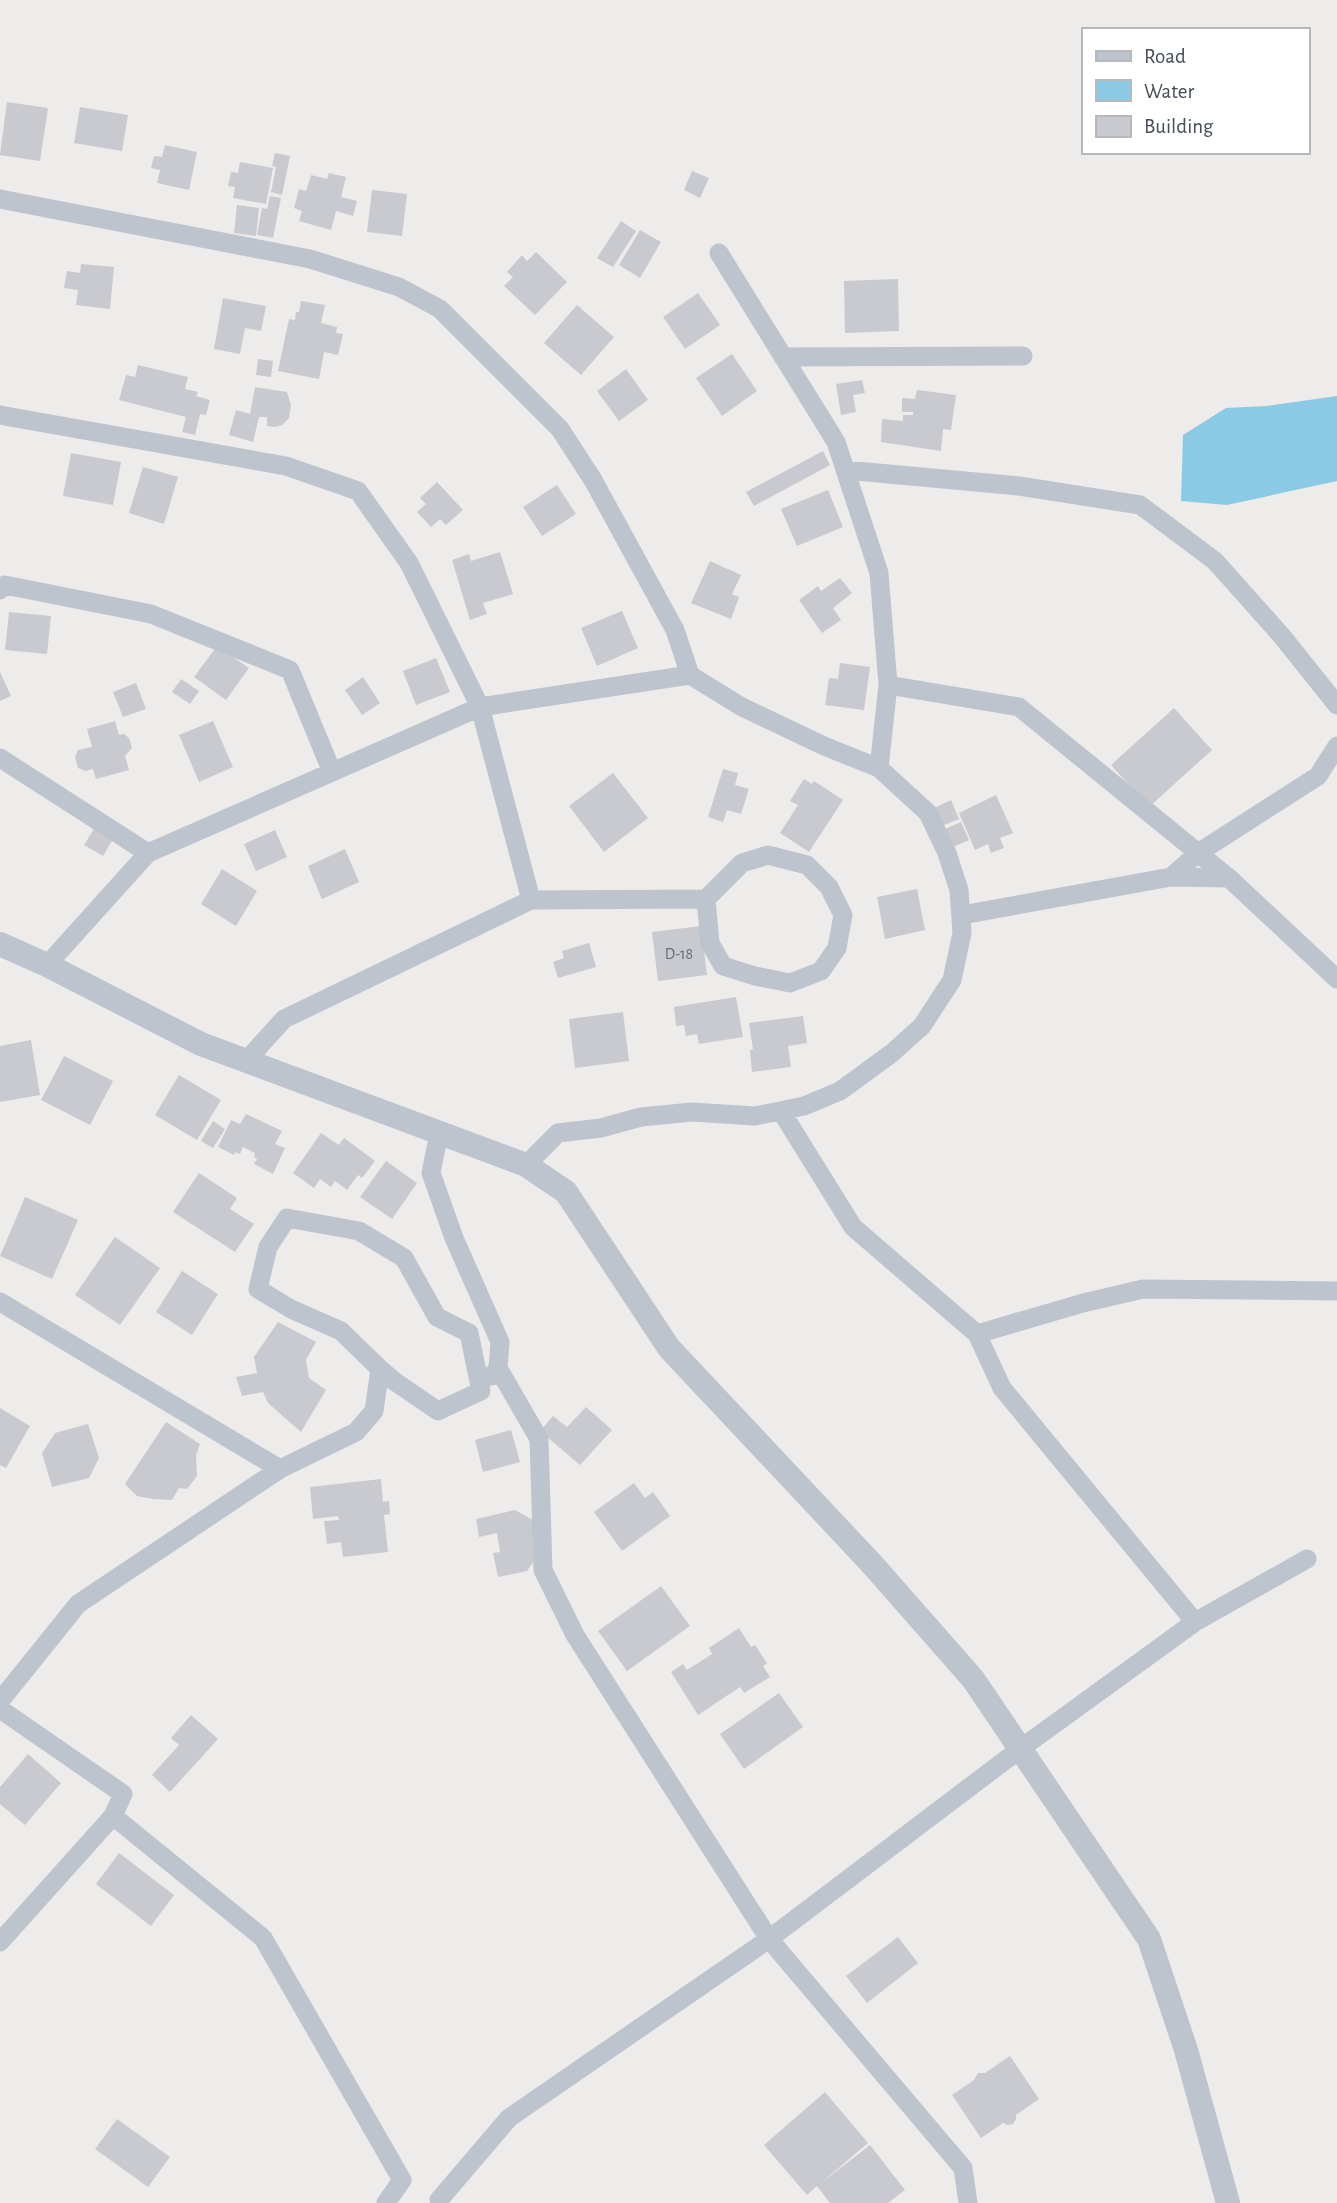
<svg xmlns="http://www.w3.org/2000/svg" width="1337" height="2203" viewBox="0 0 1337 2203" font-family="'Alegreya Sans',sans-serif">
  <style>
    .water { fill: #8bcae4 }
    .building { fill: #c8cad0 }
    .lines { fill: none; stroke-linecap: round; stroke-linejoin: round }
    .minor { stroke: #bdc4cd; stroke-width: 19 }
    .tertiary { stroke: #bdc4cd; stroke-width: 24 }
    .labels { text-anchor: middle; stroke-width: 5; stroke-linejoin: round; paint-order: stroke }
    .number-label { font-size: 16px; fill: #666c75 }
  </style>
  <rect width="100%" height="100%" fill="#eeebeb"/>
  <path class="water" d="M1337 396V481L1227 505 1181 501 1183 435 1226 408 1267 406Z"/>
  <path class="building" d="M7 102 48 108 40 161 0 155Z
    M80 107 128 115 122 151 74 143Z
    M165 145 197 152 189 190 157 183 160 170 151 168 154 156 162 157Z
    M275 153 290 156 282 195 271 192 276 167 272 166Z
    M240 162 273 168 266 204 233 198 235 187 228 186 231 172 238 173Z
    M692 171 709 178 700 198 684 190Z
    M329 173 346 177 341 197 357 201 353 216 336 211 331 230 299 221 302 211 294 208 299 189 306 191 311 175 327 179Z
    M372 190 407 194 402 236 367 232Z
    M270 196 281 198 273 238 257 235 262 208 267 209Z
    M237 205 259 208 256 236 234 233Z
    M621 221 636 231 613 267 597 258Z
    M640 230 661 242 640 278 619 265Z
    M536 252 567 282 535 315 504 286 513 277 507 272 522 255 527 261Z
    M81 264 114 267 110 309 76 305 78 290 64 288 67 271 80 273Z
    M898 279 899 331 845 333 844 281Z
    M698 293 720 325 685 349 663 317Z
    M223 298 266 306 261 331 245 328 240 354 214 349Z
    M301 301 325 305 321 323 337 327 336 333 343 334 338 355 324 352 319 379 278 371 289 319 295 320 296 312H299Z
    M577 305 614 337 581 375 544 343Z
    M732 354 757 391 722 416 696 378Z
    M258 359 273 361 271 377 256 375Z
    M138 365 188 377 185 389 198 392 196 396 210 400 206 415 200 414 195 435 182 432 186 417 119 400 126 375 135 377Z
    M626 369 648 400 619 421 597 391Z
    M862 380 865 393 853 395 856 412 841 415 836 384Z
    M255 387 287 392 291 405 289 418 282 425 275 427 267 426V417H259L253 442 229 435 236 410 250 414Z
    M917 390 956 395 951 430 943 429 941 451 881 442 882 419 903 421V415H913V412H902V398L915 399Z
    M823 451 830 465 754 506 746 492Z
    M71 453 121 462 113 505 63 496Z
    M143 467 178 477 164 524 129 513Z
    M437 482 463 510 446 525 440 519 431 527 417 512 426 504 420 498Z
    M557 485 576 514 542 536 523 507Z
    M828 490 843 527 797 546 781 509Z
    M500 552 513 594 483 603 487 614 470 620 452 560 469 554 471 561Z
    M710 561 741 575 732 594 739 597 731 619 691 603Z
    M840 578 852 593 833 608 841 620 822 633 799 600 818 586 821 591Z
    M622 611 638 648 597 666 581 628Z
    M9 612 51 616 47 654 5 650Z
    M217 646 249 668 226 700 194 677Z
    M436 658 450 692 416 705 403 671Z
    M840 663 870 667 864 710 825 705 829 678 838 679Z
    M0 672 11 696 0 701Z
    M363 677 380 703 362 715 345 690Z
    M181 679 199 691 190 704 172 692Z
    M136 683 146 709 123 717 113 692Z
    M1174 708 1212 750 1149 807 1111 765Z
    M115 721 119 735 124 734 129 738 132 748 125 756 129 770 96 779 93 769 85 771 78 768 75 757 78 750 92 747 87 729Z
    M213 721 233 767 199 782 179 735Z
    M723 769 738 773 735 785 749 789 741 814 727 810 723 822 708 817Z
    M613 773 648 818 604 852 569 806Z
    M804 779 812 784 814 781 843 800 809 852 780 833 798 805 790 801Z
    M996 795 1013 833 1000 838 1004 848 991 853 988 844 975 850 959 813Z
    M951 800 959 819 942 826 934 808Z
    M961 822 969 840 953 847 945 829Z
    M94 829 112 841 103 856 84 845Z
    M275 830 287 857 256 871 244 844Z
    M345 849 359 882 322 899 308 866Z
    M222 869 257 891 236 926 201 904Z
    M917 889 925 930 885 939 877 897Z
    M701 926 707 975 658 981 652 932Z
    M589 943 596 967 558 978 553 962 564 958 562 951Z
    M736 997 743 1037 699 1044 697 1034 686 1036 684 1025 676 1026 674 1007Z
    M623 1012 629 1061 575 1068 569 1019Z
    M803 1016 807 1043 788 1046 791 1067 752 1072 750 1050 753 1049 749 1023Z
    M31 1040 40 1095 0 1102V1046Z
    M64 1056 113 1081 90 1125 41 1100Z
    M179 1075 221 1100 197 1140 155 1115Z
    M246 1114 282 1131 275 1144 285 1148 273 1174 254 1164 257 1159 254 1157 255 1153 243 1147 240 1154 235 1152 234 1155 218 1147 231 1120 240 1124Z
    M213 1121 225 1129 213 1148 201 1141Z
    M321 1133 339 1145 344 1138 375 1161 362 1178 358 1175 347 1190 335 1181 331 1187 320 1179 314 1188 293 1173Z
    M386 1161 417 1183 392 1219 360 1197Z
    M199 1173 237 1198 230 1209 254 1224 235 1252 173 1212Z
    M25 1197 78 1220 52 1279 0 1256Z
    M115 1237 160 1268 120 1325 75 1295Z
    M182 1271 218 1294 192 1335 156 1312Z
    M278 1322 316 1342 306 1360 309 1378 326 1390 301 1432 268 1403 263 1392 242 1396 236 1377 257 1373 254 1357Z
    M586 1407 612 1430 580 1465 540 1431 553 1416 567 1427Z
    M0 1408 30 1426 6 1468 0 1465Z
    M166 1422 200 1444 196 1455 197 1476 187 1489 179 1488 172 1500 153 1499 137 1496 125 1484Z
    M88 1424 99 1458 89 1478 52 1487 42 1453 55 1433Z
    M511 1430 520 1462 483 1472 475 1440Z
    M381 1479 383 1502 389 1501 390 1514 384 1515 388 1552 343 1557 341 1542 327 1544 324 1521 339 1520 338 1516 313 1519 310 1487Z
    M634 1483 645 1498 653 1492 670 1516 622 1551 594 1512Z
    M515 1510 533 1520 538 1555 527 1571 498 1577 493 1553 500 1552 497 1533 479 1537 476 1519Z
    M661 1586 690 1626 627 1671 598 1631Z
    M739 1628 751 1647 755 1645 767 1663 763 1666 770 1677 744 1693 740 1687 698 1715 671 1672 683 1664 687 1670 712 1654 709 1648Z
    M779 1693 803 1727 744 1769 720 1734Z
    M191 1715 218 1739 170 1792 152 1775 179 1745 171 1738Z
    M28 1754 61 1783 25 1825 0 1804V1787Z
    M119 1853 174 1895 151 1926 96 1884Z
    M898 1937 918 1963 867 2003 846 1976Z
    M1010 2056 1039 2099 1016 2115V2119L1013 2124 1007 2125 1003 2123 981 2138 952 2095 974 2080 978 2073H985Z
    M825 2092 868 2143 821 2183 870 2145 905 2190 888 2203H830L817 2186 807 2195 764 2145Z
    M117 2119 170 2157 148 2187 95 2149Z"/>
  <g class="lines">
    <path class="minor" d="M0 199 310 259 399 287 440 309 560 429 593 480 675 630 690 675 742 707 824 746 879 768 928 813 947 853 959 890 962 933 952 980 922 1026 892 1053 840 1091 804 1106 755 1116 692 1112 641 1117 601 1128 558 1133 526 1165
      M719 253 836 442 879 573 888 685
      M783 357 1023 356
      M0 415 286 466 358 491 409 563 480 707 690 675
      M845 470 1019 486 1140 505 1215 561 1281 635 1337 705
      M0 590 5 585 151 614 290 670 332 772
      M0 758 148 853
      M879 768 888 685 1019 707 1229 878 1171 877 962 915
      M1171 877 1198 853 1318 776 1337 746
      M1229 878 1337 979
      M47 965 148 853 480 707 531 900
      M246 1061 284 1019 531 900 706 899 710 943 723 966 755 976 790 983 821 971 837 948 843 915 829 887 807 865 768 855 742 863 706 899
      M439 1133 431 1173 454 1238 500 1342 498 1368 492 1376
      M0 1302 280 1469 356 1432 374 1411 380 1369 341 1331 291 1309 258 1289 268 1247 287 1218 359 1231 404 1258 437 1317 469 1333 481 1391 438 1411 394 1381 380 1369
      M977 1334 1083 1303 1143 1289 1337 1291
      M498 1368 539 1439 543 1570 575 1635 769 1939 1020 1749 1195 1622 1002 1388 977 1334 853 1227 781 1111
      M1195 1622 1307 1559
      M0 1701 78 1604 280 1469
      M0 1709 123 1794 113 1816 0 1942
      M113 1816 263 1938 402 2180 386 2203
      M440 2203 439 2200 509 2118 769 1939 963 2168 968 2203"/>
    <path class="tertiary" d="M0 944 47 965 201 1044 526 1165 566 1192 669 1348 871 1563 973 1679 1149 1939 1186 2050 1228 2203"/>
  </g>
  <g class="labels">
    <g class="number-label">
      <text x="679" y="959">D-18</text>
    </g>
  </g>
  <rect x="1082" y="28" width="228" height="126" fill="#ffffff" stroke="#b5b8bc" stroke-width="2"/>
  <rect x="1096" y="51" width="35" height="10" fill="#bdc4cd" stroke="#b5b8bc" stroke-width="2"/>
  <text x="1144" y="63" font-size="21" fill="#454d57">Road</text>
  <rect x="1096" y="80" width="35" height="21" fill="#8bcae4" stroke="#b5b8bc" stroke-width="2"/>
  <text x="1144" y="98" font-size="21" fill="#454d57">Water</text>
  <rect x="1096" y="116" width="35" height="21" fill="#c8cad0" stroke="#b5b8bc" stroke-width="2"/>
  <text x="1144" y="133" font-size="21" fill="#454d57">Building</text>
</svg>
